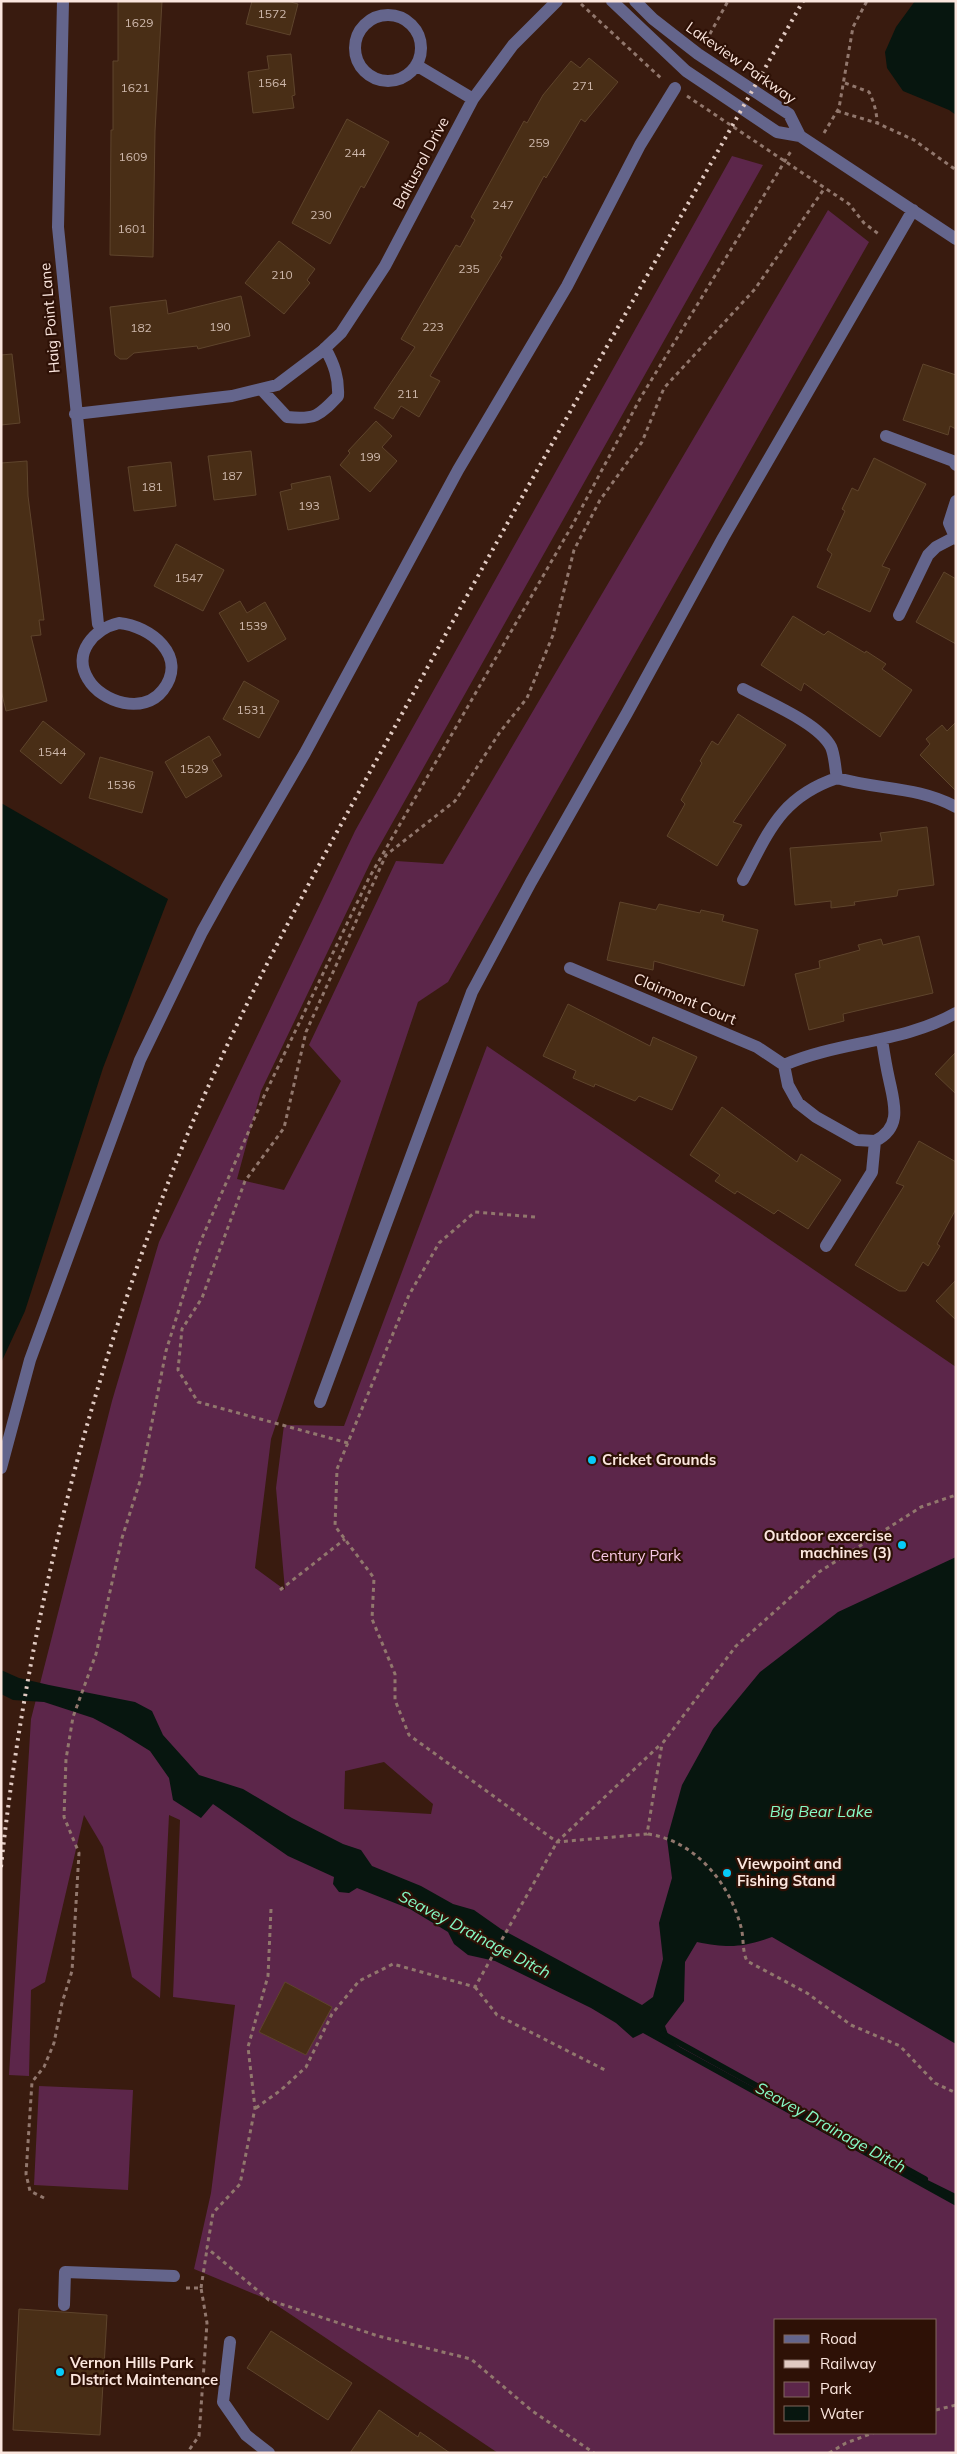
<svg xmlns="http://www.w3.org/2000/svg" width="957" height="2454" viewBox="0 0 957 2454" font-family="Mulish,sans-serif">
  <style>
    .green { fill: #5c264a; fill-rule: evenodd }
    .water { fill: #07160f }
    .lines { fill: none; stroke-linecap: round; stroke-linejoin: round }
    .stream { stroke: #07160f; stroke-width: 6 }
    .building { fill: #492e16; stroke: #5e442c }
    .path { stroke: #91776d; stroke-width: 3; stroke-dasharray: 4 4; stroke-linecap: butt }
    .minor { stroke: #64658c; stroke-width: 12 }
    .rail { stroke: #e1cac2; stroke-width: 4; stroke-dasharray: 2.5 5; stroke-linecap: butt }
    .poi-dot { fill: #07cbf9; stroke: #2e1106; stroke-width: 2 }
    .labels { text-anchor: middle; stroke-width: 4.5; stroke-linejoin: round; paint-order: stroke }
    .number-label { font-size: 12px; fill: #ceb8ac }
    .street-label { font-size: 15px; fill: #fbe6de; stroke: #2e1106 }
    .poi-label { font-size: 15px; font-weight: bold; fill: #fbe6de; stroke: #2e1106; text-anchor: start }
    .park-label { font-size: 15px; fill: #f9c9e5; stroke: #2e1106 }
    .water-label { font-size: 16px; font-style: italic; fill: #86fbc6; stroke: #2e1106 }
  </style>
  <rect width="100%" height="100%" fill="#391b0f"/>
  <path class="green" d="M732 156 763 165 372 859 261 1091 237 1179 284 1190 341 1081 309 1045 396 861 443 864 828 210 869 242 448 982 418 1002 271 1439 255 1568 285 1590 276 1488 284 1425 344 1426 487 1046 956 1367V2453H498L269 2300 194 2269 211 2193 235 2005 173 1997 180 1820 169 1815 160 1998 132 1977 103 1847 84 1815 45 1982 31 1990 29 2076 9 2075 31 1719 112 1401 159 1242 355 831ZM384 1762 433 1804 431 1814 344 1809 345 1771ZM776 2320H936V2433H776Z
    M39 2086 133 2090 128 2190 34 2185Z"/>
  <path class="water" d="M915 1H956V115L949 110 903 91 887 68 885 52 896 27Z
    M1 803 168 899 103 1068 25 1311 1 1363Z
    M956 1557V2044L772 1937C742 1948 728 1948 697 1942L685 1962 684 2001 665 2026 670 2040 680 2047 883 2158 956 2194V2206L643 2033 633 2038 616 2023 591 2008 495 1961 468 1955 454 1944 448 1932 410 1909 357 1888 349 1893 339 1892 333 1884 334 1877 288 1856 213 1804 201 1818 173 1800 169 1778 150 1751 121 1733 93 1718 44 1702 13 1700 1 1694V1670L19 1678 49 1685 135 1702 152 1711 163 1735 199 1775 243 1789 292 1818 343 1844 361 1850 372 1866 421 1886 453 1904 474 1910 501 1929 642 2005 653 1997 663 1959 659 1923 672 1878 667 1839 682 1785 713 1729 760 1672 838 1612Z"/>
  <g class="lines">
    <path class="stream" d="M663 2034 925 2179"/>
  </g>
  <path class="building" d="M118 1H162L155 131 153 257 110 255 111 130H113V61H118Z
    M252 1H287L298 4 290 35 246 24Z
    M291 54 295 95 292 96 294 108 253 113 248 72 269 69 267 56Z
    M589 58 618 82 585 122 581 119 546 178 544 176 500 256 502 257 430 376 440 381 419 417 401 406 393 419 374 408 415 347 401 339 456 245 460 247 475 220 471 217 524 121 527 123 543 95 571 61 580 68Z
    M347 119 389 142 364 188 361 186 330 244 292 223Z
    M279 241 315 269 307 280 310 283 284 314 245 283Z
    M241 296 250 336 198 349 197 346 134 353 127 359H120L115 355 110 307 166 300 168 314Z
    M12 354 20 423 1 425V355Z
    M923 364 956 375V429L950 426 948 435 903 420Z
    M376 421 392 436 382 447 397 461 370 492 340 465 350 453 348 451Z
    M251 451 256 495 214 500 208 456Z
    M874 458 926 484 882 566 890 569 870 612 817 587 832 554 827 550 845 511 842 509 852 488 858 491Z
    M27 461 28 496 44 620H39L41 635 31 636 47 701 6 711 1 690V463Z
    M171 462 176 506 134 511 128 467Z
    M330 476 339 519 288 530 280 492 292 489 291 484Z
    M176 544 224 570 203 611 154 586Z
    M944 572 956 579V644L916 622Z
    M240 601 247 613 265 602 286 639 248 662 219 613Z
    M793 616 824 635 828 631 865 653 866 651 886 664 882 669 912 690 880 737 804 683 801 691 761 665Z
    M244 681 279 701 259 738 223 719Z
    M738 714 786 745 733 822 742 825 717 866 667 836 685 804 681 800 702 763 700 761 712 741 718 745Z
    M43 721 85 754 61 784 20 751Z
    M956 722V791L920 755 930 744 926 739 942 725 947 731Z
    M209 736 221 755 212 760 222 776 186 798 165 762Z
    M100 757 153 772 142 813 89 798Z
    M927 827 934 885 898 890 897 896 854 902 855 905 831 908V901L795 905 790 848 882 841 880 833Z
    M620 902 656 910 659 904 700 913 701 910 724 915 722 921 758 930 744 986 654 961 653 970 607 960Z
    M919 936 933 993 843 1014 844 1021 809 1030 795 974 820 968 819 961 860 950 858 945 881 939 883 945Z
    M568 1004 650 1046 653 1037 697 1057 672 1110 639 1096 635 1101 595 1084 594 1087 573 1078 576 1071 543 1056Z
    M956 1052V1094L935 1074Z
    M722 1107 797 1162 801 1154 841 1180 808 1229 778 1210 774 1214 737 1191 735 1194 715 1181 720 1175 690 1155Z
    M919 1141 956 1162V1209L937 1244 940 1246 928 1266 923 1262 906 1291H899L855 1265 904 1186 896 1183Z
    M956 1280V1320L936 1301Z
    M285 1982 332 2007 306 2055 259 2032Z
    M19 2309 107 2315 100 2435 13 2430Z
    M271 2331 352 2383 328 2420 247 2368Z
    M379 2410 418 2437 420 2432 450 2453H350Z"/>
  <g class="lines">
    <path class="path" d="M581 4 663 80
      M706 41 728 1
      M845 83 869 92C874 102 877 113 877 123
      M687 96 849 204 864 223 880 235
      M837 111 877 123 914 140 956 170
      M824 133 839 108 853 27 867 1
      M535 1217 475 1212 439 1243 409 1295 337 1469 335 1526 374 1578 372 1619 395 1674V1700L409 1735 557 1842 647 1834 662 1744 736 1646 819 1572 921 1507 956 1495
      M348 1443 198 1402 178 1370 182 1329 202 1298 245 1181 284 1128 306 1032 386 855 455 801 500 732 527 698 553 635 574 550 600 500 642 442 664 388 755 289 824 189
      M280 1590 345 1539
      M648 1834C695 1841 729 1882 741 1927 744 1938 742 1951 747 1961L807 1993 851 2025 900 2046 935 2083 956 2093
      M271 1909 268 1976 248 2047 255 2108 240 2184 213 2213 207 2248 269 2300 378 2336 471 2359 531 2410 594 2453
      M475 1987 497 2015 605 2070
      M256 2108 281 2090 306 2067 332 2014 359 1981 393 1964 475 1987 557 1842 661 1744
      M44 2198 30 2191 26 2174 32 2082 44 2067 54 2043 62 2003 72 1971 79 1853 64 1817 66 1759 73 1717 96 1654 122 1538 141 1478 166 1351 199 1245 265 1094 369 878 573 524 641 397 791 151
      M186 2288H201L207 2323 199 2436 187 2453
      M201 2288 207 2249
      M936 2410 956 2405
      M829 2453 846 2443 873 2433"/>
    <path class="minor" d="M63 1 58 227 98 624 101 629
      M612 1 686 71 777 132 800 136 956 239
      M635 1 653 19 698 54 789 114 800 136
      M355 48a33 33 0 1 1 66 0a33 33 0 1 1-66 0Z
      M416 65 473 99
      M261 389 287 417C315 420 319 416 338 396 339 378 334 364 325 348
      M75 414 232 396 277 385 322 351 341 333 385 266 473 99 513 45 557 1
      M886 436 953 461 956 465
      M956 501 949 523 956 539
      M899 615 928 555 936 547 955 537
      M119 623C150 626 189 656 163 690 144 715 102 703 88 679 72 653 94 629 119 623Z
      M743 689C767 702 819 723 831 747 835 756 835 769 837 778 781 797 769 831 743 880
      M837 778C878 790 917 786 956 807
      M570 968 757 1047 784 1065 788 1085 798 1103 816 1117 857 1140 875 1141
      M784 1065C839 1041 903 1043 956 1013
      M826 1246 872 1172 875 1141C903 1127 894 1103 889 1079 886 1066 884 1053 882 1040
      M320 1402 472 992 531 882 627 713 723 538 913 210
      M1 1468 30 1360 140 1060 202 932 227 887 305 753 458 470 567 286 640 145 675 88
      M64 2305 65 2272 174 2276
      M230 2342 223 2402 246 2435 269 2453"/>
    <path class="rail" d="M1 1867C27 1625 87 1387 177 1160 242 998 330 845 414 692 541 460 673 231 803 1"/>
  </g>
  <g class="poi-dot">
    <circle cx="592" cy="1460" r="5"/>
    <circle cx="902" cy="1545" r="5"/>
    <circle cx="727" cy="1873" r="5"/>
    <circle cx="60" cy="2372" r="5"/>
  </g>
  <g class="labels">
    <g class="number-label">
      <text x="272" y="18">1572</text>
      <text x="139" y="27">1629</text>
      <text x="272" y="87">1564</text>
      <text x="583" y="90">271</text>
      <text x="135" y="92">1621</text>
      <text x="539" y="147">259</text>
      <text x="355" y="157">244</text>
      <text x="133" y="161">1609</text>
      <text x="503" y="209">247</text>
      <text x="321" y="219">230</text>
      <text x="132" y="233">1601</text>
      <text x="469" y="273">235</text>
      <text x="282" y="279">210</text>
      <text x="220" y="331">190</text>
      <text x="433" y="331">223</text>
      <text x="141" y="332">182</text>
      <text x="408" y="398">211</text>
      <text x="370" y="461">199</text>
      <text x="232" y="480">187</text>
      <text x="152" y="491">181</text>
      <text x="309" y="510">193</text>
      <text x="189" y="582">1547</text>
      <text x="253" y="630">1539</text>
      <text x="251" y="714">1531</text>
      <text x="52" y="756">1544</text>
      <text x="194" y="773">1529</text>
      <text x="121" y="789">1536</text>
    </g>
    <g class="street-label">
      <text transform="translate(741 63) rotate(35)" y="5">Lakeview Parkway</text>
      <text transform="translate(421 163) rotate(-62)" y="5">Baltusrol Drive</text>
      <text transform="translate(50 318) rotate(-95)" y="5">Haig Point Lane</text>
      <text transform="translate(685 999) rotate(23)" y="5">Clairmont Court</text>
    </g>
    <g class="poi-label">
      <text x="602" y="1465">Cricket Grounds</text>
      <text x="892" y="1541" text-anchor="end">Outdoor excercise<tspan x="892" dy="17">machines (3)</tspan></text>
      <text x="737" y="1869">Viewpoint and<tspan x="737" dy="17">Fishing Stand</tspan></text>
      <text x="70" y="2368">Vernon Hills Park<tspan x="70" dy="17">DIstrict Maintenance</tspan></text>
    </g>
    <g class="park-label">
      <text x="636" y="1561">Century Park</text>
    </g>
    <g class="water-label">
      <text x="821" y="1817">Big Bear Lake</text>
      <text transform="translate(475 1934) rotate(28)" y="6">Seavey Drainage Ditch</text>
      <text transform="translate(831 2127) rotate(29)" y="6">Seavey Drainage Ditch</text>
    </g>
  </g>
  <rect width="957" height="2454" fill="none" stroke="#fbe6de" stroke-width="5"/>
  <rect x="774" y="2319" width="162" height="115" fill="#2e1106" stroke="#80665c"/>
  <rect x="784" y="2335" width="25" height="8" fill="#64658c" stroke="#80665c"/>
  <text x="820" y="2344" font-size="15" fill="#fbe6de">Road</text>
  <rect x="784" y="2360" width="25" height="8" fill="#e1cac2" stroke="#80665c"/>
  <text x="820" y="2369" font-size="15" fill="#fbe6de">Railway</text>
  <rect x="784" y="2382" width="25" height="15" fill="#5c264a" stroke="#80665c"/>
  <text x="820" y="2394" font-size="15" fill="#fbe6de">Park</text>
  <rect x="784" y="2406" width="25" height="15" fill="#07160f" stroke="#80665c"/>
  <text x="820" y="2419" font-size="15" fill="#fbe6de">Water</text>
</svg>
